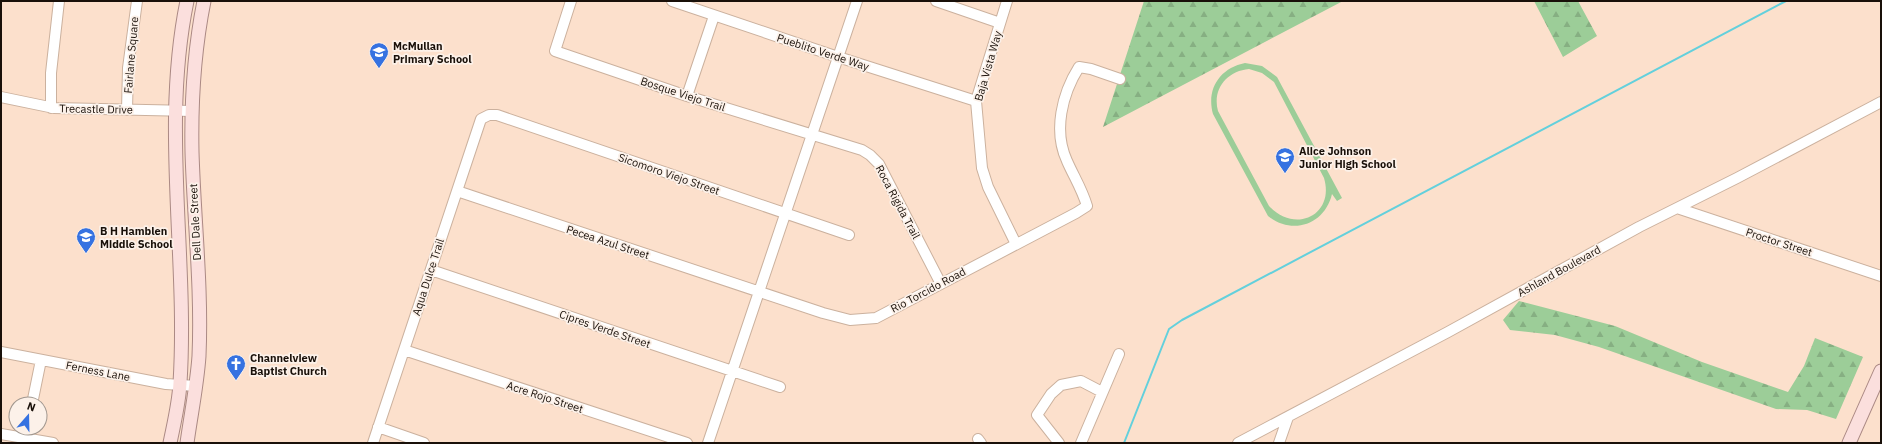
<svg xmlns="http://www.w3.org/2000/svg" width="1882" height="444" viewBox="0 0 1882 444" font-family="'IBM Plex Sans',sans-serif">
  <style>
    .forest { fill: url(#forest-firs) }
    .pitch { fill: #9ccd98; fill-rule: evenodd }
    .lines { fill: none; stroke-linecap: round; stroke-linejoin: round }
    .stream { stroke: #63d0dc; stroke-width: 2 }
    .minor-casing { stroke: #cbb19e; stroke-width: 12 }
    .major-casing { stroke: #ab8984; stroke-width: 15 }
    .minor { stroke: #fff; stroke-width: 10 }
    .major { stroke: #fbdfdd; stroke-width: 13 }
    .labels { text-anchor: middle; stroke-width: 3.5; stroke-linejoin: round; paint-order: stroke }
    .poi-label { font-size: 11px; font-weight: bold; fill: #191009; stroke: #fcf1e9; text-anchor: start }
    .street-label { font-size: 11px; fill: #191009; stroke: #fcf1e9 }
  </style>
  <defs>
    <pattern id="forest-firs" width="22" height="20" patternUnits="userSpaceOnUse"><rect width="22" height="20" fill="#9ccd98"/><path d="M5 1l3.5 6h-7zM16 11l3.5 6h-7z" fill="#86af82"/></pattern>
  </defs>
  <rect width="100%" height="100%" fill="#fce0cc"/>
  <path class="forest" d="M1144 1H1343L1103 127Z
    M1534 1H1578L1597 36 1563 57Z
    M1519 301 1615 326 1702 362 1788 392 1804 366 1815 338 1863 357 1836 419 1807 410 1776 409 1599 347 1555 335 1510 330 1503 320Z"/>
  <path class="pitch" d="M1245 63 1262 66 1277 77 1342 198 1337 201 1332 194C1325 224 1293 236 1268 216L1213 114C1206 89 1220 68 1245 63ZM1249 69 1262 73 1274 82 1324 178C1335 215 1295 234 1269 206L1218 111C1212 89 1227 71 1249 69Z"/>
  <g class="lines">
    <path class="stream" d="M1124 443 1169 329 1182 320 1786 1"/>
    <defs>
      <path id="minor" d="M571 1 555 51 687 96 862 150 870 155 879 164 941 284
        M672 1 838 57 976 101
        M936 1 1000 23
        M1007 1 976 101 982 168 988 187 1016 244
        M687 96 714 16
        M1 97 54 108 192 111
        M51 108V73L59 1
        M127 110 128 68 137 1
        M457 191 823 313 850 320 876 318 1076 213 1087 206C1082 189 1074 177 1067 161 1053 131 1062 94 1079 67L1091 69 1120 79
        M1677 208 1881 276
        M431 270 780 387
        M404 350 687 443
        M1 352 166 384 196 386
        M32 404 41 360
        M378 427 424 443
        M1 434 53 443
        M978 439 981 443
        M373 443 481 119 489 115H497L849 235
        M708 443 857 1
        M1059 443 1037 415 1051 394 1061 385 1081 381 1102 392
        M1081 443 1119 354
        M1238 443 1448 332 1639 227 1737 178 1881 102
        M1279 443 1288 417"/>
      <path id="major" d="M170 443C174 423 179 403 180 383 188 256 161 127 187 1
        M187 443C191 414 197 385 199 356 202 288 194 220 192 152 191 101 194 51 204 1
        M1849 443 1881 371"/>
    </defs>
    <use href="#minor" class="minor-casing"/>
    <use href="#major" class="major-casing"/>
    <use href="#minor" class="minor"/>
    <use href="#major" class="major"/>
  </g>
  <defs>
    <symbol id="school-pin" viewBox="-11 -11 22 30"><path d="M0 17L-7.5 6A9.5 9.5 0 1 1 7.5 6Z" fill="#3672e1" stroke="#fcf1e9"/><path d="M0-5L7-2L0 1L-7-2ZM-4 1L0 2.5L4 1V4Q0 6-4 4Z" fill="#fff"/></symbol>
    <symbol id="church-pin" viewBox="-11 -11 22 30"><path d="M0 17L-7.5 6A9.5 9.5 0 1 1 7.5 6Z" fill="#3672e1" stroke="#fcf1e9"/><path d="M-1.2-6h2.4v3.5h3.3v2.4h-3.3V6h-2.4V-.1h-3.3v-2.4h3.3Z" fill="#fff"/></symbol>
  </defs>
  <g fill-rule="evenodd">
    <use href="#school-pin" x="368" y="41" width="22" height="30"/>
    <use href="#school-pin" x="1274" y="146" width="22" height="30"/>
    <use href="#school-pin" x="75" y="226" width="22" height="30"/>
    <use href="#church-pin" x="225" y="353" width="22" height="30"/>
  </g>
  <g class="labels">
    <g class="poi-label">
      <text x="393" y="50">McMullan<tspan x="393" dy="13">Primary School</tspan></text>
      <text x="1299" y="155">Alice Johnson<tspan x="1299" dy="13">Junior High School</tspan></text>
      <text x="100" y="235">B H Hamblen<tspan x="100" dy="13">Middle School</tspan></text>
      <text x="250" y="362">Channelview<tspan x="250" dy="13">Baptist Church</tspan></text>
    </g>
    <g class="street-label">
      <text transform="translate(823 52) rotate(18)" y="4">Pueblito Verde Way</text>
      <text transform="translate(131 55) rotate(-85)" y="4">Fairlane Square</text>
      <text transform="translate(988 66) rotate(-74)" y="4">Baja Vista Way</text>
      <text transform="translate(683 94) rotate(18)" y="4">Bosque Viejo Trail</text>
      <text transform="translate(96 109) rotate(1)" y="4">Trecastle Drive</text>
      <text transform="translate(669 174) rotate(19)" y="4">Sicomoro Viejo Street</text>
      <text transform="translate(898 202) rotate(62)" y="4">Roca Rigida Trail</text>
      <text transform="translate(195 222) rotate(-93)" y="4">Dell Dale Street</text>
      <text transform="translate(608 242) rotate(18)" y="4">Pecea Azul Street</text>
      <text transform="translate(1779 242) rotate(18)" y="4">Proctor Street</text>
      <text transform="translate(1559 271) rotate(-29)" y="4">Ashland Boulevard</text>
      <text transform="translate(428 277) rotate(-72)" y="4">Aqua Dulce Trail</text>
      <text transform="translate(928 290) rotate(-28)" y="4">Rio Torcido Road</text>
      <text transform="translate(605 329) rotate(19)" y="4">Cipres Verde Street</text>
      <text transform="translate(98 371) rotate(11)" y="4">Ferness Lane</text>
      <text transform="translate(545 397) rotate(18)" y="4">Acre Rojo Street</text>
    </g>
  </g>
  <rect width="1882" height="444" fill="none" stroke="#191009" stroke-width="4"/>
  <g transform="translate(28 416) rotate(20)"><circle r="19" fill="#fcf1e9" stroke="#a1978f"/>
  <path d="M0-3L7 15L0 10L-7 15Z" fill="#3672e1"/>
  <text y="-6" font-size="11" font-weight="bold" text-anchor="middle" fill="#191009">N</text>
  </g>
</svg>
